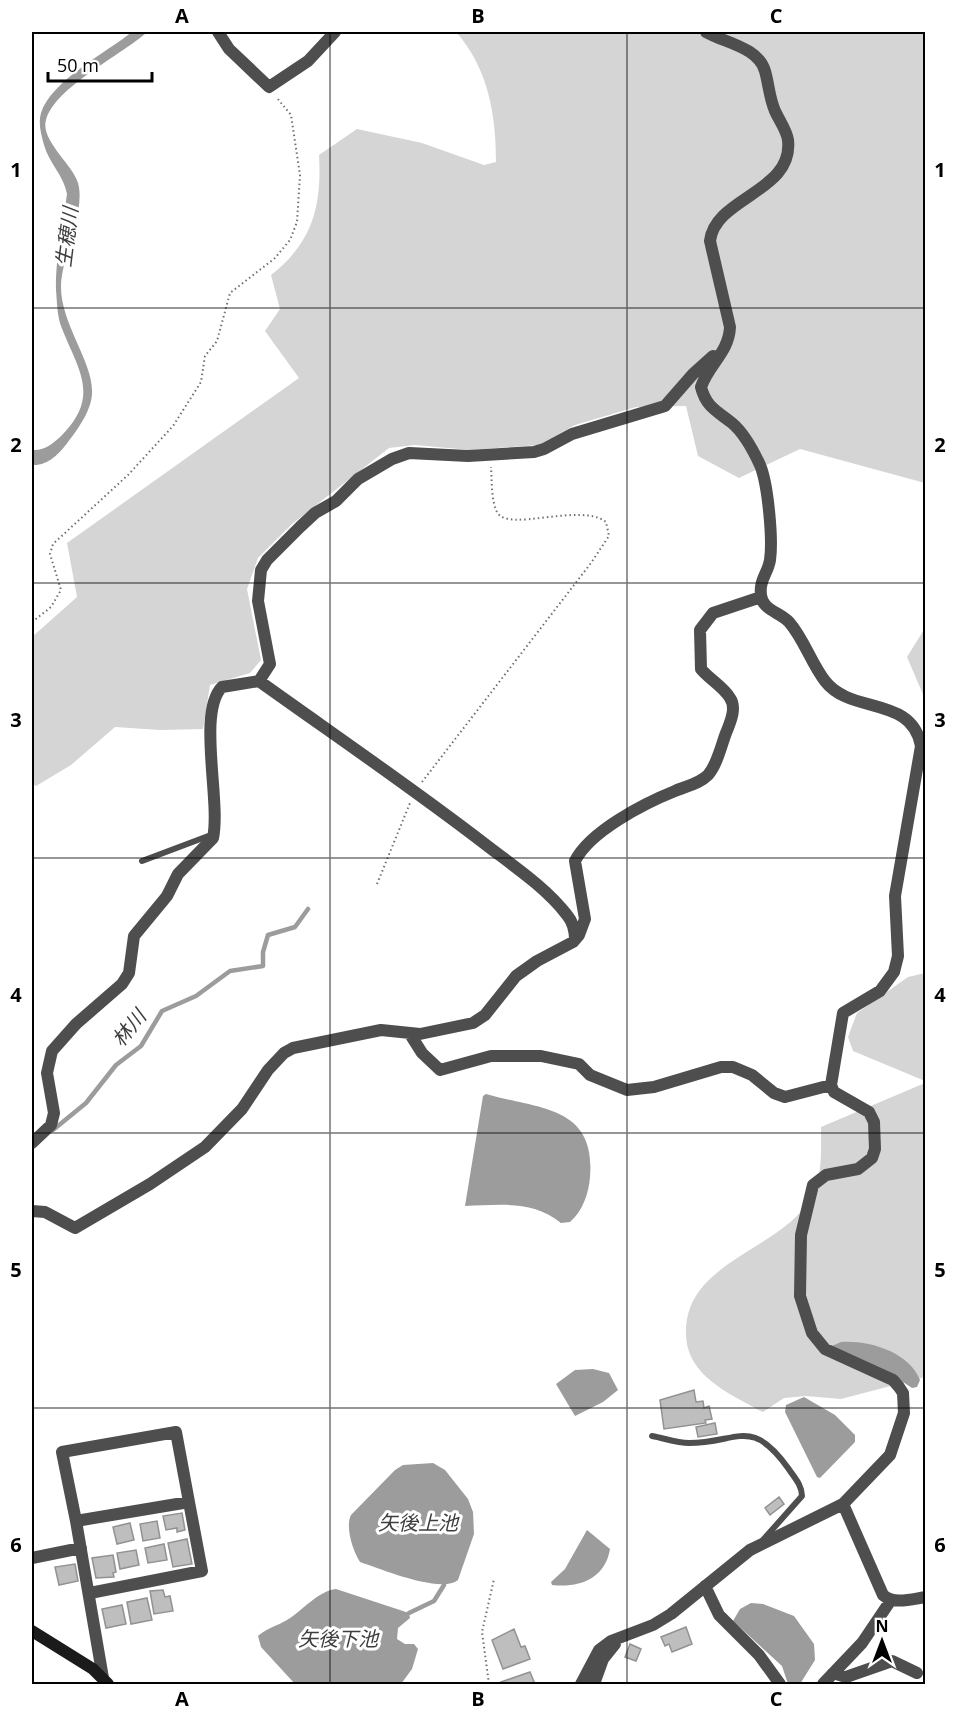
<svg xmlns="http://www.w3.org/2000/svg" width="957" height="1716" viewBox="0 0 957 1716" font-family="'Open Sans','Noto Sans JP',sans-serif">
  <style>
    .green { fill: #d5d5d5 }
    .water { fill: #9c9c9c }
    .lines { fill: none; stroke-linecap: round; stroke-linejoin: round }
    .stream { stroke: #9c9c9c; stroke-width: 4.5 }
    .building { fill: #bebebe; stroke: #929292; stroke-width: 1.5 }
    .path { stroke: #707070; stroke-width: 2; stroke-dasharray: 1.5 3; stroke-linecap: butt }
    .service { stroke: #4e4e4e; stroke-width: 6 }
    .minor { stroke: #4e4e4e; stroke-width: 12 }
    .secondary { stroke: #1b1b1b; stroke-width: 12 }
    .grid { fill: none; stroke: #000; stroke-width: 1.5; stroke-opacity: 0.55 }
    .labels { text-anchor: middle; stroke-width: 6; stroke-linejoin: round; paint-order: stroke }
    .water-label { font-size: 20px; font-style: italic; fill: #3d3d3d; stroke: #fff }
    .neatline { fill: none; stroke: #000; stroke-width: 2 }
    .grid-label { font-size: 20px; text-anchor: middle; font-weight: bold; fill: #000 }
  </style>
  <rect width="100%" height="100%" fill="#fff"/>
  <path class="green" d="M456 32H925V483L800 449 739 478 698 456 686 406 636 407 575 425 539 445 470 450 415 445 389 448 292 524 258 558 247 589 261 660 250 673 210 685 203 729 160 730 115 727 71 765 36 786 32 784V637L77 597 67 543 299 378 265 331 280 309 271 275C312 243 322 207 319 155L357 129 422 143 484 165 496 162C496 114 488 68 456 32Z
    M925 628V699L907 657Z
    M925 973V1081L853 1051 848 1037 857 1013 908 977Z
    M925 1083V1377L841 1399 806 1396 784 1398 763 1412C730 1394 685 1375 686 1332 686 1261 780 1251 811 1198 823 1177 821 1150 821 1127Z"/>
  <path class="water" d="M132 32H147C122 55 55 87 46 120 40 140 73 165 78 183 86 210 62 256 61 285 60 324 94 362 92 394 91 411 78 429 68 442 59 454 48 466 32 465V450C45 451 54 443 63 434 101 395 77 368 61 326 57 315 57 301 56 290 55 259 63 225 67 194 64 176 49 163 44 145 41 134 38 123 41 113 51 81 107 52 132 32Z
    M486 1094C538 1109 596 1105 590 1177 589 1192 583 1211 570 1222L561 1223C533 1200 500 1205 465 1206L483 1096Z
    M841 1342C869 1340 909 1352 920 1380L917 1387 912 1388 900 1380 832 1346Z
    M593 1369 609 1373 618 1390 603 1402 575 1416 556 1384 575 1370Z
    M804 1397 835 1415 855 1435V1442L820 1478 817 1477 785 1412 786 1405Z
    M433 1463 445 1470 468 1499 473 1512 474 1534 458 1580C441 1594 381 1569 360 1562 353 1551 345 1527 351 1515L395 1470 403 1465Z
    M587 1530 610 1549C605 1579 579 1588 552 1585L551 1582 565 1569Z
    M336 1589 409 1613 410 1618 398 1628 397 1639 405 1644H414L418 1649 412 1669 401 1684H295L261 1647 258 1636C267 1628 277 1626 287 1620 302 1611 318 1591 336 1589Z
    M751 1603 763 1604 794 1616 814 1644 815 1660 800 1684H788L782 1666 733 1621 740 1609Z"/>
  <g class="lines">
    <path class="stream" d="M53 1130 86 1103 116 1065 141 1046 162 1011 196 996 230 971 263 966V952L268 935 295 927 308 909
      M409 1613 434 1601 444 1585"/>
  </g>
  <path class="building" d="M694 1390 696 1402 703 1401 704 1408 709 1406 712 1419 705 1420 706 1423 664 1429 660 1400Z
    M715 1423 717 1434 698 1437 696 1427Z
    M779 1497 784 1504 770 1515 765 1508Z
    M182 1513 185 1530 177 1532V1528L166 1530 163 1516Z
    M157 1521 160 1538 143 1541 140 1524Z
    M130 1523 134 1540 117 1544 113 1527Z
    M187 1539 192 1564 173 1567 168 1543Z
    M164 1544 167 1560 148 1563 145 1548Z
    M136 1550 139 1565 120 1569 117 1553Z
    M113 1555 116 1572 113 1573 114 1577 96 1578 92 1558Z
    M75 1564 78 1581 59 1585 55 1567Z
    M163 1590 165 1597 170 1596 173 1611 154 1614 150 1591Z
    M147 1598 152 1620 131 1624 127 1602Z
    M122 1605 126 1624 106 1628 102 1609Z
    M686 1627 692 1644 672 1652 669 1644 665 1646 661 1637Z
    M514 1629 521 1647 525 1646 530 1659 503 1669 492 1640Z
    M630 1644 641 1649 636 1661 625 1657Z
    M530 1672 535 1684H502L501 1682Z"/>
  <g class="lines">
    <path class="path" d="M32 622 51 607 61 590 50 554 53 544 128 475 173 426 201 382 205 356 217 341 230 293 275 258 290 240 297 222 300 175 291 115 277 98
      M422 782 591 563 609 536 606 522C581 502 507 533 497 512 491 500 492 481 491 467
      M377 884 410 803
      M489 1684 482 1632 494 1579"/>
    <path class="service" d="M142 861 211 835
      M652 1436C664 1438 676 1443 689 1443 738 1443 751 1416 788 1468 794 1477 802 1485 802 1496L763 1540"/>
    <path class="minor" d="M218 32 229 49 269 87 308 61 335 32
      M259 681C333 734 408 785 481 841 509 863 545 886 567 915 573 922 575 931 575 940
      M410 1034 422 1053 440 1070 491 1056H541L579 1064 590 1075 627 1090 654 1087 721 1067H733L752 1075 774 1093 785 1097 831 1085
      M32 1143 51 1125 54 1113 47 1073 52 1051 76 1024 122 984 129 973 134 936 167 896 178 874 213 838C221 801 197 712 222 687L259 681 270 664 258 601 261 570 267 560 300 527 315 513 336 501 358 479 392 459 409 453 468 456 534 452 544 449 572 434 665 406 693 374 713 356
      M32 1211 45 1212 75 1228 150 1184 205 1147 242 1109 268 1070 284 1053 293 1048 381 1030 420 1034 473 1023 485 1015 516 976 537 961 573 942 579 935 585 919 575 861C590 831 645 803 675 791 686 786 699 784 708 775 717 765 721 746 726 733 730 723 737 708 730 698 724 687 709 679 701 669L700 630 713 613 761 597
      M843 1504 883 1595C894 1605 912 1599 926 1597
      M76 1521 62 1452 176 1432 189 1502
      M32 1558 81 1548
      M705 1586 719 1615 759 1655 780 1684
      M90 1593 202 1571 189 1502 76 1521 103 1678
      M833 1673 846 1677 892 1661 917 1673
      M581 1684 599 1650 611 1641 653 1625 671 1614 750 1550 843 1504 890 1455 904 1413 903 1393 899 1387 893 1380 825 1349 812 1333 800 1296 801 1235 813 1185 826 1175 858 1169 872 1158 875 1149 874 1122 869 1112 834 1092 831 1085 843 1013 880 991 894 972 898 956 895 896 921 746C912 695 851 715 825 681 811 663 804 639 789 622 780 612 762 610 761 595 759 580 768 573 770 560 773 539 768 484 760 465 754 452 744 433 732 423 717 411 706 407 701 387 709 364 729 352 730 327L710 241C715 197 794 192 788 140 787 131 779 120 775 111 769 97 769 85 765 71 758 47 725 43 706 32
      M594 1684 603 1659 615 1644
      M823 1684 862 1643 891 1600"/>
    <path class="secondary" d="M32 1631 93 1669 108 1684"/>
  </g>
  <path class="grid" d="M330 32V1684M627 32V1684M32 308H926M32 583H926M32 858H926M32 1133H926M32 1408H926"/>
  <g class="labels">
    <g class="water-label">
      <text transform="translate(67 237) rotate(-83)" y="7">生穂川</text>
      <text transform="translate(129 1028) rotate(-51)" y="7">林川</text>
      <text x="418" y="1530">矢後上池</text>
      <text x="338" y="1646">矢後下池</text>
    </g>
  </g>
  <rect width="957" height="1716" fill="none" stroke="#ffffff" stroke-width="66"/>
  <g transform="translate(882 1641)" stroke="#ffffff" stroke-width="4.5" paint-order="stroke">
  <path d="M0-4.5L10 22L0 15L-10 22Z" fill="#000000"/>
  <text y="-9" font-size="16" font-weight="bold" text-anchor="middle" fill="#000000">N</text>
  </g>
  <path d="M48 72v9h104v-9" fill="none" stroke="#000000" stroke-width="3"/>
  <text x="57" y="72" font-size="18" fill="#000000" stroke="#ffffff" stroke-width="4.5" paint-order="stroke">50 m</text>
  <rect x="33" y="33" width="891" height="1650" class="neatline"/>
  <g class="grid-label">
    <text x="182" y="23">A</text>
    <text x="478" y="23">B</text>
    <text x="776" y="23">C</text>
    <text x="16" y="177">1</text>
    <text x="940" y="177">1</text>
    <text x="16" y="452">2</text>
    <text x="940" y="452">2</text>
    <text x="16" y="727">3</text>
    <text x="940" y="727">3</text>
    <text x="16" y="1002">4</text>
    <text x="940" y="1002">4</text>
    <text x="16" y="1277">5</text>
    <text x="940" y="1277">5</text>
    <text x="16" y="1552">6</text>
    <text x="940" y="1552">6</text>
    <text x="182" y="1706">A</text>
    <text x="478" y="1706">B</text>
    <text x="776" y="1706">C</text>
  </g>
</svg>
